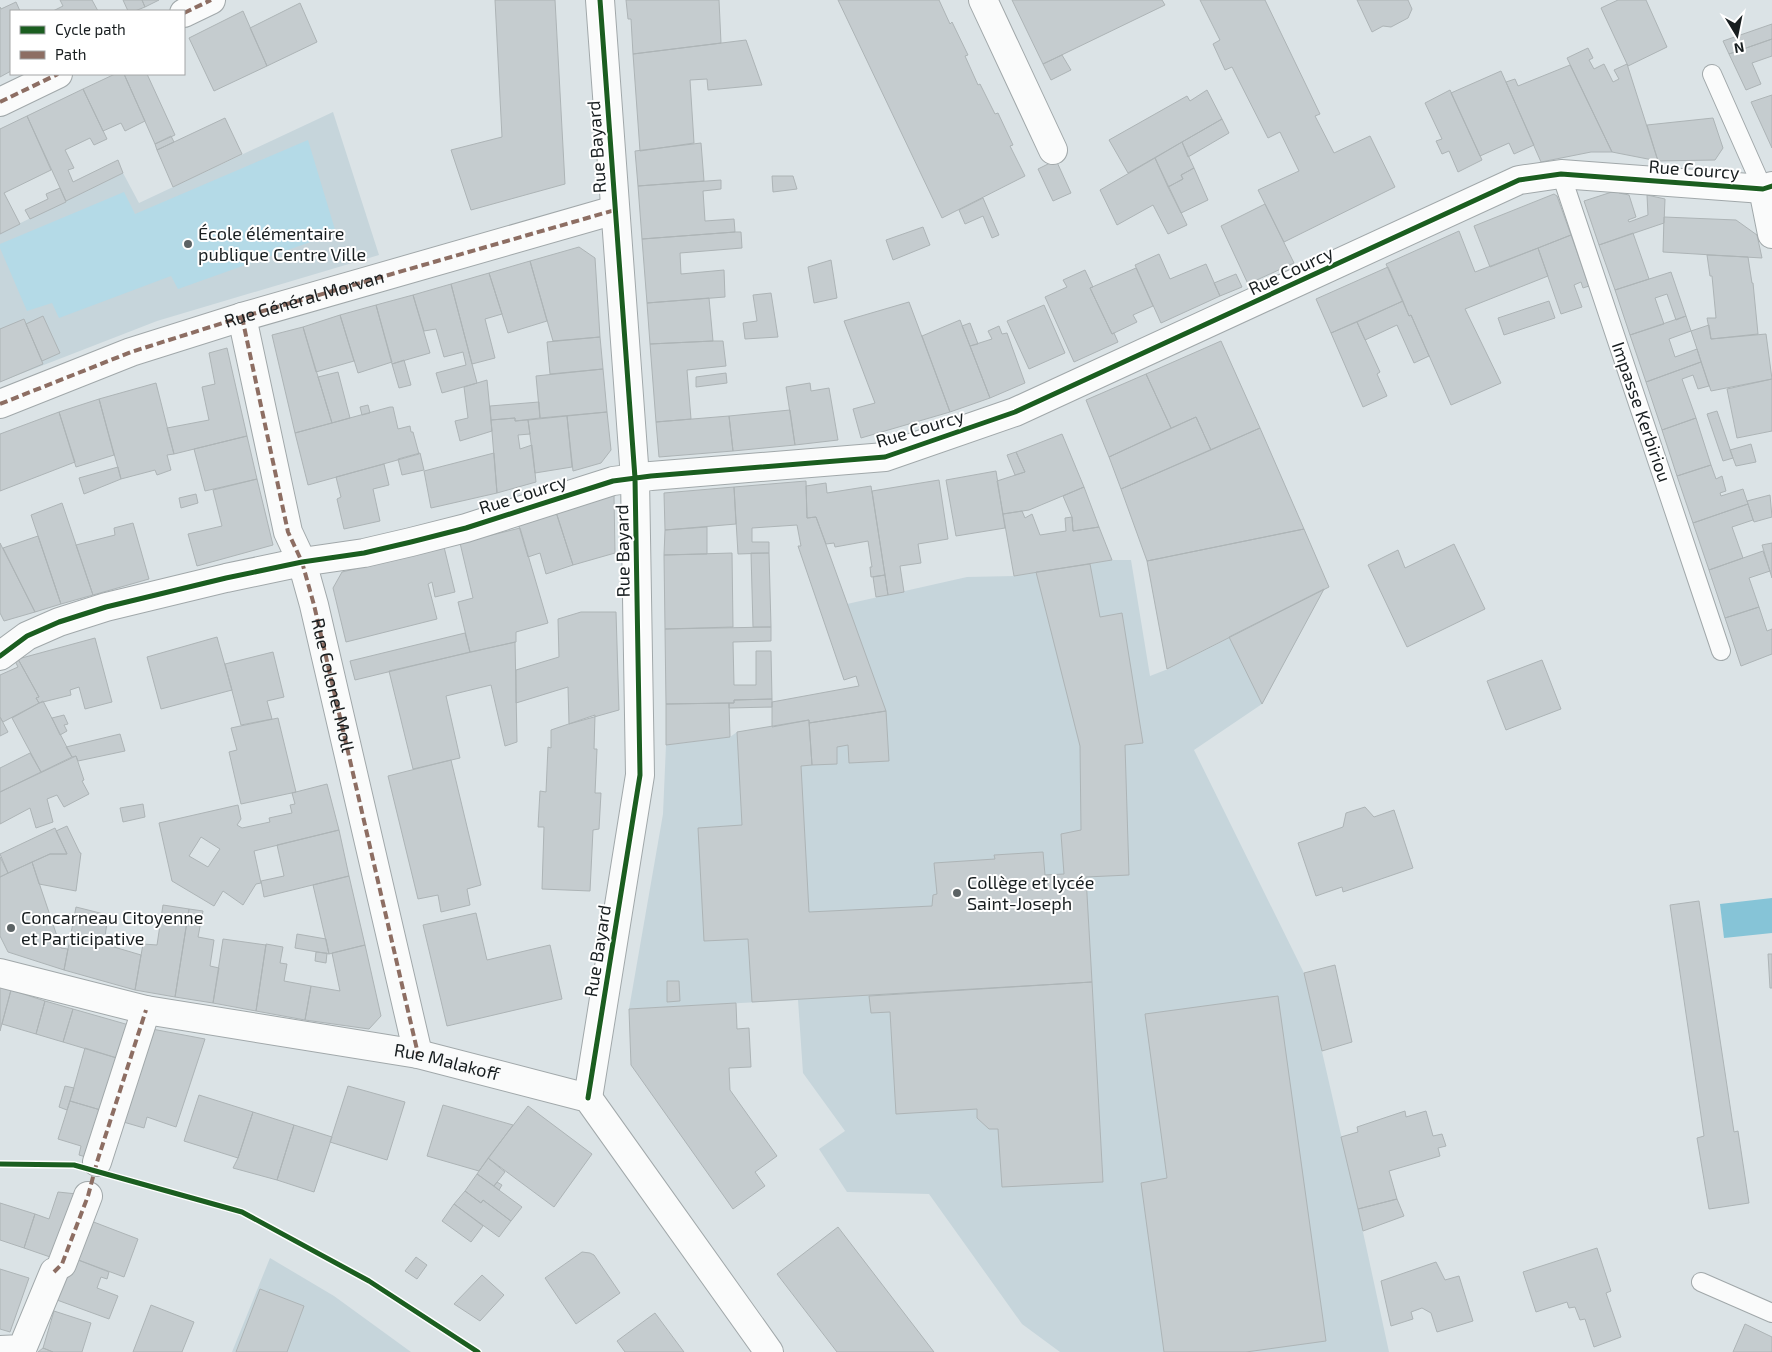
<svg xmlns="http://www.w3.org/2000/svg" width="1772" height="1352" viewBox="0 0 1772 1352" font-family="'Exo 2',sans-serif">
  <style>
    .built { fill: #c6d5db }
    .green { fill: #b4dae7 }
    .water { fill: #86c4d7 }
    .building { fill: #c5cccf; stroke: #adb4b6; fill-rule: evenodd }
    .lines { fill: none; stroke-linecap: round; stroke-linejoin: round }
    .lane-casing { stroke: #a1a8aa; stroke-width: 20 }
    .street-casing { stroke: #a1a8aa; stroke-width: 30 }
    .secondary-casing { stroke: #a1a8aa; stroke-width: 30 }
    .lane { stroke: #fafbfb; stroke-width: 18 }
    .street { stroke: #fafbfb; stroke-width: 28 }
    .secondary { stroke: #fafbfb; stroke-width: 28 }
    .quiet { stroke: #8d6e63; stroke-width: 4; stroke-dasharray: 8 4; stroke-linecap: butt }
    .cycleway-casing { stroke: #fff; stroke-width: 8 }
    .cycleway { stroke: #1b5e20; stroke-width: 5 }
    .poi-dot { fill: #5c6365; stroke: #fff; stroke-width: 2 }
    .labels { text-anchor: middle; stroke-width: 4; stroke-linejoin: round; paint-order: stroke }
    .street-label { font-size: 18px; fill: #181e20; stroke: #fff }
    .poi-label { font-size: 18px; fill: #181e20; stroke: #fff; text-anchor: start }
  </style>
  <rect width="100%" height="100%" fill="#dbe3e6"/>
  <path class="built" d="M333 112 379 255 157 321 0 382V233L123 173 139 203Z
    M1112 560H1131L1150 676 1168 669 1324 589 1262 704 1194 750 1304 973 1358 1209 1389 1352H1060L1022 1324 929 1194 847 1192 819 1149 845 1131 803 1073 798 1000 629 1009 663 814 666 745 730 737 737 732 772 727 885 711 847 604 967 577 1014 576Z
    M270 1258 334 1296 411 1352H232Z"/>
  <path class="green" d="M308 140 336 233 178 289 171 276 59 318 52 303 27 311 0 248V244L124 192 135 214Z"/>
  <path class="water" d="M1772 898V933L1724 938 1720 904Z"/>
  <path class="building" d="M60 0H92L98 11H53L63 6Z
    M123 0H142L145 7 135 11H128Z
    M142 0H159L145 7Z
    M495 0H555L565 184 471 210 451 150 502 137Z
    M626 0H719L721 43 633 54 631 19H628Z
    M838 0H939L950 24 952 22 968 55 965 56 978 85 980 84 995 114 998 113 1013 145 1010 146 1025 176 942 218Z
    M1012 0H1162L1165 5 1043 64Z
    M1200 0H1265L1320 114 1315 116 1334 153 1370 136 1395 187 1284 242 1258 190 1299 171 1280 132 1268 138 1232 67 1225 70 1213 44 1220 40Z
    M1357 0H1408L1412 9 1408 18 1391 27 1383 26 1372 32Z
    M1618 0H1646L1667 47 1628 66 1601 8Z
    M16 2 20 11H11V71L0 77V7L1 9Z
    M300 3 317 42 267 66 250 28Z
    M243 11 267 66 214 91 189 38Z
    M1772 24V39L1729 54 1723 41Z
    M1772 39V56L1752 63 1761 84 1746 90 1729 54Z
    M746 40 762 85 708 90 707 79 690 80 694 143 640 151 633 54Z
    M1588 48 1593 58 1589 60 1594 69 1604 64 1613 82 1619 79 1614 70 1627 64 1658 161 1612 152 1567 58Z
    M1062 55 1071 70 1051 80 1043 64Z
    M1570 65 1612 152H1591L1541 162 1506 82 1515 79 1518 86Z
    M1501 71 1534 145 1514 154 1509 143 1480 156 1451 93Z
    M115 74H124L145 121 125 131 121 123 103 131 83 89Z
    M124 74H147L175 135 155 144Z
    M83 89 107 139 94 145 90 138 65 150 74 168 68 170 73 182 118 160 123 173 66 201 27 116Z
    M1207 90 1222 119 1128 173 1109 140 1187 96 1190 101Z
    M1450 90 1482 160 1458 172 1449 151 1442 154 1436 141 1442 139 1425 103Z
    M1772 95V148L1751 102Z
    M27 116 51 170 4 193 20 224 0 234V129Z
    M225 118 242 154 173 187 157 150Z
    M1713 118 1723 148 1715 160 1658 161 1647 125Z
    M1222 119 1229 133 1188 157 1182 142Z
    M171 136 174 142 157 150 155 144Z
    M1182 142 1194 168 1181 175 1183 179 1168 187 1155 158Z
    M701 143 704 181 638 186 635 151Z
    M1155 158 1187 225 1168 234 1153 205 1117 225 1100 190Z
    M1056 160 1071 193 1053 201 1038 169Z
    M1194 168 1208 200 1181 213 1168 187 1183 179 1181 175Z
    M772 176H793L797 189 773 192Z
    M721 180V189L703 191 705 221 734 219 735 232 642 239 638 186Z
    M60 188 66 202 30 219 25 210 48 199 46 194Z
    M1618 190 1619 193 1629 195 1636 217 1628 220 1629 222 1648 215 1647 195 1665 199 1664 223 1599 245 1584 201Z
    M1554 194 1557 196 1571 235 1490 267 1474 226Z
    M983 198 999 235 992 238 983 216 965 224 959 210Z
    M1265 204 1294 263 1248 284 1221 226Z
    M1664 217 1736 220 1757 235 1762 258 1663 252Z
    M923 227 930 245 893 260 886 240Z
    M1459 231 1475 272 1538 248 1548 276 1465 309 1501 383 1451 405 1411 315 1409 316 1386 264Z
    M735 232H741L742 248 680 253 681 274 724 270 725 297 647 303 642 239Z
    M1633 233 1649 279 1615 290 1599 245Z
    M1571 235 1589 286 1583 288 1581 282 1574 285 1582 307 1561 314 1538 248Z
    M579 247 595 258 600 337 553 341 530 261Z
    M1159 254 1170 279 1206 264 1220 296 1161 323 1135 265Z
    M1707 255 1748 257 1752 283H1753L1758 334 1711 339 1707 318H1716L1712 276H1710Z
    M831 260 837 298 814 303 808 267Z
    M530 261 547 321 508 333 489 273Z
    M1388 267 1403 301 1331 333 1316 299Z
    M1136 268 1153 306 1133 315 1137 322 1112 334 1090 288Z
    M1085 270 1093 287 1090 288 1112 334 1114 333 1118 342 1074 362 1045 297 1067 287 1063 280Z
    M1671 272 1686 316 1676 320 1667 294 1655 298 1664 324 1630 335 1615 290Z
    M489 273 502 314 485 319 495 358 472 364 451 284Z
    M1236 274 1242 287 1220 296 1214 283Z
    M451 284 477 383 442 393 436 373 466 365 463 352 444 357 436 329 424 331 413 295Z
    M771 293 778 337 745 339 743 323 757 321 753 295Z
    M413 295 430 353 392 364 376 305Z
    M709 298 713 341 650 344 647 303Z
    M1403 301 1409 316 1411 315 1429 356 1414 363 1397 325 1365 340 1357 322Z
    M1549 301 1555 318 1504 335 1498 318Z
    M909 302 950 412 861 438 853 409 875 403 844 321Z
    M376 305 392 362 358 373 340 315Z
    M1044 305 1065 353 1029 369 1007 321Z
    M340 315 354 361 316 372 303 327Z
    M43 316 60 353 42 361 26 324Z
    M1686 316 1691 331 1669 339 1675 357 1697 349 1701 362 1646 382 1630 335Z
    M24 319 43 364 0 382V329Z
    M960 320 990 398 950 412 922 336Z
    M1357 322 1380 372 1377 374 1387 396 1363 407 1331 333Z
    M970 323 978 344 970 346 962 326Z
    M1709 325 1711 339 1766 334 1772 379 1711 391 1691 331Z
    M999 326 1002 334 1007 333 1025 383 990 398 970 346 992 339 988 331Z
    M303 327 332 423 295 433 272 335Z
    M600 337 603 369 550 374 547 342Z
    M713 341H723L726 366 687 370 691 419 656 422 650 344Z
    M1221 341 1260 428 1211 450 1196 417 1171 428 1146 374Z
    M227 348 247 436 174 454 167 428 209 420 202 387 215 384 209 353Z
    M404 360 411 385 399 388 392 364Z
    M1701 362 1709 386 1698 389 1693 375 1682 379 1696 418 1662 430 1646 382Z
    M603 369 607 412 540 418 536 376Z
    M338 372 350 418 332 423 318 377Z
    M726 373 727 383 696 387V377Z
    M1146 374 1171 428 1109 457 1086 400Z
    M1772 379V431L1737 438 1727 389Z
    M487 380 492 431 460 441 455 421 468 418 464 387Z
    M156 383 174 454 167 455 171 470 157 475 155 470 121 479 99 399Z
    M810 383 811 391 829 388 838 440 795 445 786 387Z
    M99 399 114 455 76 467 59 412Z
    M539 402 540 418 515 421V418L491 420 490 406Z
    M368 405 370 413 362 415 360 407Z
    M390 407H393L398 429 410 426 411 432H413L419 454 308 485 295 433Z
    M790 410 795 445 733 451 729 416Z
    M1717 411 1733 458 1723 461 1707 414Z
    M59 412 75 462 0 491V434Z
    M607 412 611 450 601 463 573 471 567 416Z
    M567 416 572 467 535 473 528 420Z
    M729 416 733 451 659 457 656 422Z
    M1196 417 1211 450 1121 489 1109 457Z
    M515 418V421L528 420 530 434 518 435 520 449 532 445 536 482 497 493 491 420Z
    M1696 418 1711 465 1677 476 1662 430Z
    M1260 428 1304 529 1147 561 1121 489Z
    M1062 434 1084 487 1029 510 1003 514 997 481 1025 472 1016 452Z
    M247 436 257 479 205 491 194 449Z
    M1751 444 1756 462 1736 466 1730 450Z
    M1016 452 1025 472 1015 475 1007 455Z
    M420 453 424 470 402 475 398 459Z
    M494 453 497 493 431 508 424 471Z
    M384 464 389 485 373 489 380 521 344 529 337 499 341 497 336 477Z
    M1711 465 1716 479 1722 476 1726 491 1720 493 1721 496 1743 489 1748 504 1693 523 1677 476Z
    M118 467 121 479 84 494 79 478Z
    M996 471 1005 528 956 536 946 480Z
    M257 479 273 545 197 566 188 534 222 526 213 490Z
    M939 480 948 539 918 544 921 563 900 566 904 592 888 595 872 491Z
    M806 481 807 518 816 517 886 711 809 723V720L772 727V702L859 686 856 676 844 680 798 546H801L797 525 752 528V542H769V553L738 554 734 487Z
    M826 483 827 493 871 486 885 575 871 577 870 567H872L868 541 835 547 834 543 826 544 816 517 807 518 806 486Z
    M734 487 736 524 665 530 664 493Z
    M1084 487 1099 527 1073 531 1072 517 1063 496Z
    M196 494 198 503 181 508 179 498Z
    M614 495 615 553 573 565 556 512Z
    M1770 495 1772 517 1754 522 1747 501Z
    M62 503 93 595 61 604 31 515Z
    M1748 504 1753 520 1732 527 1743 558 1709 570 1693 523Z
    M1022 511 1025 518 1032 514 1040 535 1066 531 1065 518 1072 517 1073 531 1099 527 1112 560 1014 576 1003 514Z
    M556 512 573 565 546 574 540 553 528 557 518 523Z
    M133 523 149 579 93 595 76 545 115 535 114 528Z
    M707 527V554L664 555 665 530Z
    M520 528 548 623 516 632V642L470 652 458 602 473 598 460 543Z
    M1304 529 1329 587 1167 669 1147 561Z
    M38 536 61 604 35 612 3 548Z
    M0 543 35 612 4 621 0 613Z
    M1772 543V578L1762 545Z
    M1454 544 1485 609 1407 647 1368 565 1398 550 1405 568Z
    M444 547 455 592 435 597 432 582 428 584 437 619 346 642 333 588 342 572Z
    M1763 551 1770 571 1749 578 1759 607 1725 618 1709 570Z
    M732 553 733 627 665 629 664 555Z
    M751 553H769L771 627H753Z
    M1090 564 1100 617 1122 613 1143 743 1125 745 1129 875 1086 877 1092 982 752 1002 748 939 704 941 698 828 742 825 737 732 809 720 812 765 801 766 809 912 932 906 933 895 937 894 934 863 995 859 994 855 1043 852 1045 875 1064 874 1061 834 1081 830 1080 746 1036 572Z
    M885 575 888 595 876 597 873 577Z
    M1324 589 1262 704 1229 637Z
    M1759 607 1767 631 1772 629V654L1741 666 1725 618Z
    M581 612H616L619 710 569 724 568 687 516 703V670L559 657 558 619Z
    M771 627V641L733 642 734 685H756V651H771L772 699 734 700V703L666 704 665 629Z
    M465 633 470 652 355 680 350 661Z
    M217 637 232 690 161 709 147 657Z
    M95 638 112 702 85 709 79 687 70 690 71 695 39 703 36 698 39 697 18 659Z
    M515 642 517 742 505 746 491 685 446 696 460 758 413 769 389 671Z
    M273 652 284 697 267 701 272 719 241 725 225 664Z
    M18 659 39 697 36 698 39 703 3 722 0 717V675L18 667 15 661Z
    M1542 660 1561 709 1506 730 1487 681Z
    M772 699V707L729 708V703H734V700Z
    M43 701 72 757 41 772 12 718Z
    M729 703 730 737 666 745V704Z
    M886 711 889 761 849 763 848 745 837 747V764L812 765 809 723Z
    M64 715 68 724 64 725 67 731 60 735 52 718Z
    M595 715 594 749H597L595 793H601L599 829 593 830 590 891 542 889 544 827H538L540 791 546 792 548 747 551 748V730Z
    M0 717 8 732 0 736Z
    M278 718 296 792 241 804 229 752 237 750 231 728Z
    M120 734 125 751 78 761 76 756 72 757 66 747Z
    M30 753 41 772 0 792V768Z
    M76 756 84 780 82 781 89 794 64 807 57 795 47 799 53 822 36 828 30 808 0 824V792Z
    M451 760 481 885 467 889 470 905 441 912 438 895 418 899 388 776Z
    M327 784 339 830 254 851 261 883 256 884 243 905 223 891 214 906 172 881 159 823 238 805 241 819 237 825 242 828 270 822 269 818 292 813 290 805 295 804 292 793ZM201 837 220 849 208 867 189 856Z
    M143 804 145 817 123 822 120 808Z
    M1365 807 1374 817 1394 810 1413 868 1343 892 1342 887 1316 896 1298 843 1343 827 1346 813Z
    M67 826 80 853H81L76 891 39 884 32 862 50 854H67L56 831Z
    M55 828 67 854H50L8 873 0 854Z
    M339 830 349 876 264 897 261 881 284 876 277 845Z
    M0 857 8 873 0 877Z
    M32 862 61 948 68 949 64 970 8 952 0 936V877Z
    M349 876 365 945 329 954 313 885Z
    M1699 901 1734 1132 1738 1131 1749 1203 1709 1209 1697 1138 1704 1136 1670 905Z
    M163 905 189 909 175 997 135 990 143 944 157 945Z
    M76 907 108 915 104 944 141 955 135 990 64 970Z
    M189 909 203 911 198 937 214 940 210 966 219 968 213 1003 175 997Z
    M476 913 487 960 550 945 562 999 447 1026 423 925Z
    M297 934 326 939 329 954 295 948Z
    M223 939 266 945 256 1011 213 1003Z
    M266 944 283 947 280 963 287 964 284 981 311 986 305 1020 256 1011Z
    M365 945 381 1016 369 1029 305 1020 311 986 340 991 332 953Z
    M316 952 327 953 326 963 315 961Z
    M1768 954H1772V988H1770Z
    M1335 965 1352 1042 1322 1051 1304 973Z
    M667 981H679L680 1001 667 1002Z
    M1092 982 1103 1182 1002 1187 998 1129H989L977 1118V1109L896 1114 890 1012 871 1013 869 996Z
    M0 987 11 990 0 1031Z
    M11 990 45 1001 36 1034 2 1024Z
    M1278 996 1326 1341 1246 1352H1164L1141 1183 1167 1178 1145 1014Z
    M45 1001 73 1009 63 1042 36 1034Z
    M736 1003 737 1029 749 1028 751 1067 729 1068 730 1090 777 1156 755 1172 765 1186 733 1209 631 1065 629 1009Z
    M73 1009 129 1025 120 1059 63 1042Z
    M152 1029 205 1039 176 1127 147 1117 144 1128 120 1121Z
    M85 1048 120 1059 104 1111 70 1101Z
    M65 1086 74 1088 67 1110 59 1107Z
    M348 1086 405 1102 387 1160 330 1142Z
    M199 1095 253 1112 238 1158 184 1141Z
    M70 1101 104 1111 89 1158 79 1155 81 1146 58 1139Z
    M443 1105 513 1125 479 1171 427 1156Z
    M528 1106 592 1154 554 1207 488 1158Z
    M1405 1111 1406 1117 1426 1111 1433 1136 1442 1134 1446 1146 1438 1148 1440 1156 1389 1171 1397 1199 1358 1209 1341 1137 1358 1132 1357 1127Z
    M253 1112 294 1125 277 1180 233 1168 238 1158Z
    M294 1125 332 1137 314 1192 277 1180Z
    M488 1158 505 1172 494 1186 477 1174Z
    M477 1174 522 1207 511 1221 483 1200 481 1203 465 1191Z
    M497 1182 502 1185 499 1190 494 1186Z
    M465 1191 481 1203 483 1200 511 1221 499 1237 454 1204Z
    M58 1192 77 1194 56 1259 24 1248 35 1214 49 1219Z
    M1397 1199 1404 1216 1363 1231 1358 1209Z
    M0 1203 35 1214 24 1248 0 1240Z
    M454 1204 483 1226 471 1242 442 1221Z
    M91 1221 138 1239 124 1277 73 1258Z
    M838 1227 934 1352H837L777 1274Z
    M1597 1248 1611 1291 1606 1293 1621 1337 1594 1347 1585 1319 1580 1320 1575 1307 1569 1308 1567 1302 1536 1312 1523 1272Z
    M582 1252 590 1253 594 1255 620 1293 576 1324 545 1278Z
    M416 1257 427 1265 417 1279 405 1271Z
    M73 1258 109 1272 107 1279 101 1277 97 1288 118 1296 109 1319 57 1300Z
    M1436 1262 1445 1280 1459 1276 1473 1321 1437 1332 1431 1313 1422 1308 1411 1312 1413 1319 1391 1326 1381 1281Z
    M0 1269 29 1278 10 1332 0 1329Z
    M482 1275 504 1295 480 1321 454 1304Z
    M260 1289 304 1306 287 1352H236Z
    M151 1305 194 1322 182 1352H133Z
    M54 1311 91 1323 82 1352H53L43 1348Z
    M655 1313 684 1352H625L617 1341Z
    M1745 1324 1772 1337V1352H1733Z
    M43 1348 53 1352H38Z"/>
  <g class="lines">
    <defs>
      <path id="lane" d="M1712 74 1763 189
        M1561 174 1721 651
        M1701 1282 1772 1313"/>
      <g id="street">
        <path d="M983 0 1053 150"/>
        <path d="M184 13 211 0"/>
        <path d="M0 102 58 74"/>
        <path d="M1763 189 1772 234"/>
        <path id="s1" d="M242 317 288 532 302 562 314 605 418 1054"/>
        <path id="s2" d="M0 404 131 352 242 317 615 210"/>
        <path d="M0 656 27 636 59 622 106 607 226 578 302 562 364 553 411 542 466 528 613 481 651 476 885 457 1015 412 1519 180 1561 174 1763 189 1772 186"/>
        <path d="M588 1098 640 775 635 478 600 0"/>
        <path d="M97 1162 146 1010"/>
        <path d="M62 1264 88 1196"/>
        <path d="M0 1350 22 1349 54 1272"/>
      </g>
      <g id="secondary">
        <path id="s3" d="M0 973 146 1010 418 1054 588 1098 769 1352"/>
      </g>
    </defs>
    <use href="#lane" class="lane-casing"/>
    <use href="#street" class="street-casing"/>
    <use href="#secondary" class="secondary-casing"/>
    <use href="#lane" class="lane"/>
    <use href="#street" class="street"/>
    <use href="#secondary" class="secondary"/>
    <path class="quiet" d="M184 13 211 0
      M0 102 58 74
      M242 317 288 532 302 562 314 605 418 1054
      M0 404 131 352 242 317 615 210
      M54 1272 62 1264 88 1196 97 1162 146 1010"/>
    <defs>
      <path id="cycleway" d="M0 656 27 636 59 622 106 607 226 578 302 562 364 553 411 542 466 528 613 481 651 476 885 457 1015 412 1519 180 1561 174 1763 189 1772 186
        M588 1098 640 775 635 478 600 0
        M0 1164 74 1165 242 1212 369 1281 478 1352"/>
    </defs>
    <use href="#cycleway" class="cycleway-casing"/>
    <use href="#cycleway" class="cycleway"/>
  </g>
  <g class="poi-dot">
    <circle cx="188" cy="244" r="5"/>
    <circle cx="957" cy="893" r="5"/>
    <circle cx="11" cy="928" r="5"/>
  </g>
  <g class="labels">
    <g class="street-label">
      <text transform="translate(597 147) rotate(-94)" y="6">Rue Bayard</text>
      <text transform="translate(1694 170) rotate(4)" y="6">Rue Courcy</text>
      <text transform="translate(1291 271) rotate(-25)" y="6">Rue Courcy</text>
      <text dy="6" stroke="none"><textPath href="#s2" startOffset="322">Rue Général Morvan</textPath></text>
      <text transform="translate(1641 412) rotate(71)" y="6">Impasse Kerbiriou</text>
      <text transform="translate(920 429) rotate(-17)" y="6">Rue Courcy</text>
      <text transform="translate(523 495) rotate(-18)" y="6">Rue Courcy</text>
      <text transform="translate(623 551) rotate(-91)" y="6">Rue Bayard</text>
      <text dy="6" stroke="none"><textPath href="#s1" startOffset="380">Rue Colonel Moll</textPath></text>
      <text transform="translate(598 951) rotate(-81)" y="6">Rue Bayard</text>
      <text dy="6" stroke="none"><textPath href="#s3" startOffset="456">Rue Malakoff</textPath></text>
    </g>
    <g class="poi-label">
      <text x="198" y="240">École élémentaire<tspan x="198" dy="21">publique Centre Ville</tspan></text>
      <text x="967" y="889">Collège et lycée<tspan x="967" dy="21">Saint-Joseph</tspan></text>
      <text x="21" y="924">Concarneau Citoyenne<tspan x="21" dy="21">et Participative</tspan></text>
    </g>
  </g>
  <rect x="10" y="10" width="175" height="65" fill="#ffffff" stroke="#a3a5a6"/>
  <rect x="20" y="26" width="25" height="8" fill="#1b5e20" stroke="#a3a5a6"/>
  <text x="55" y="35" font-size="15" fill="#181e20">Cycle path</text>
  <rect x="20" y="51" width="25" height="8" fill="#8d6e63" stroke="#a3a5a6"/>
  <text x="55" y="60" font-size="15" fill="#181e20">Path</text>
  <g transform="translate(1737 35) rotate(170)" stroke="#ffffff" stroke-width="4" paint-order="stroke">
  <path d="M0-4L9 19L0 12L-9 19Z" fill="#181e20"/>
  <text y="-8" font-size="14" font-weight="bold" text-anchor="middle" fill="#181e20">N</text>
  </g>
</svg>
